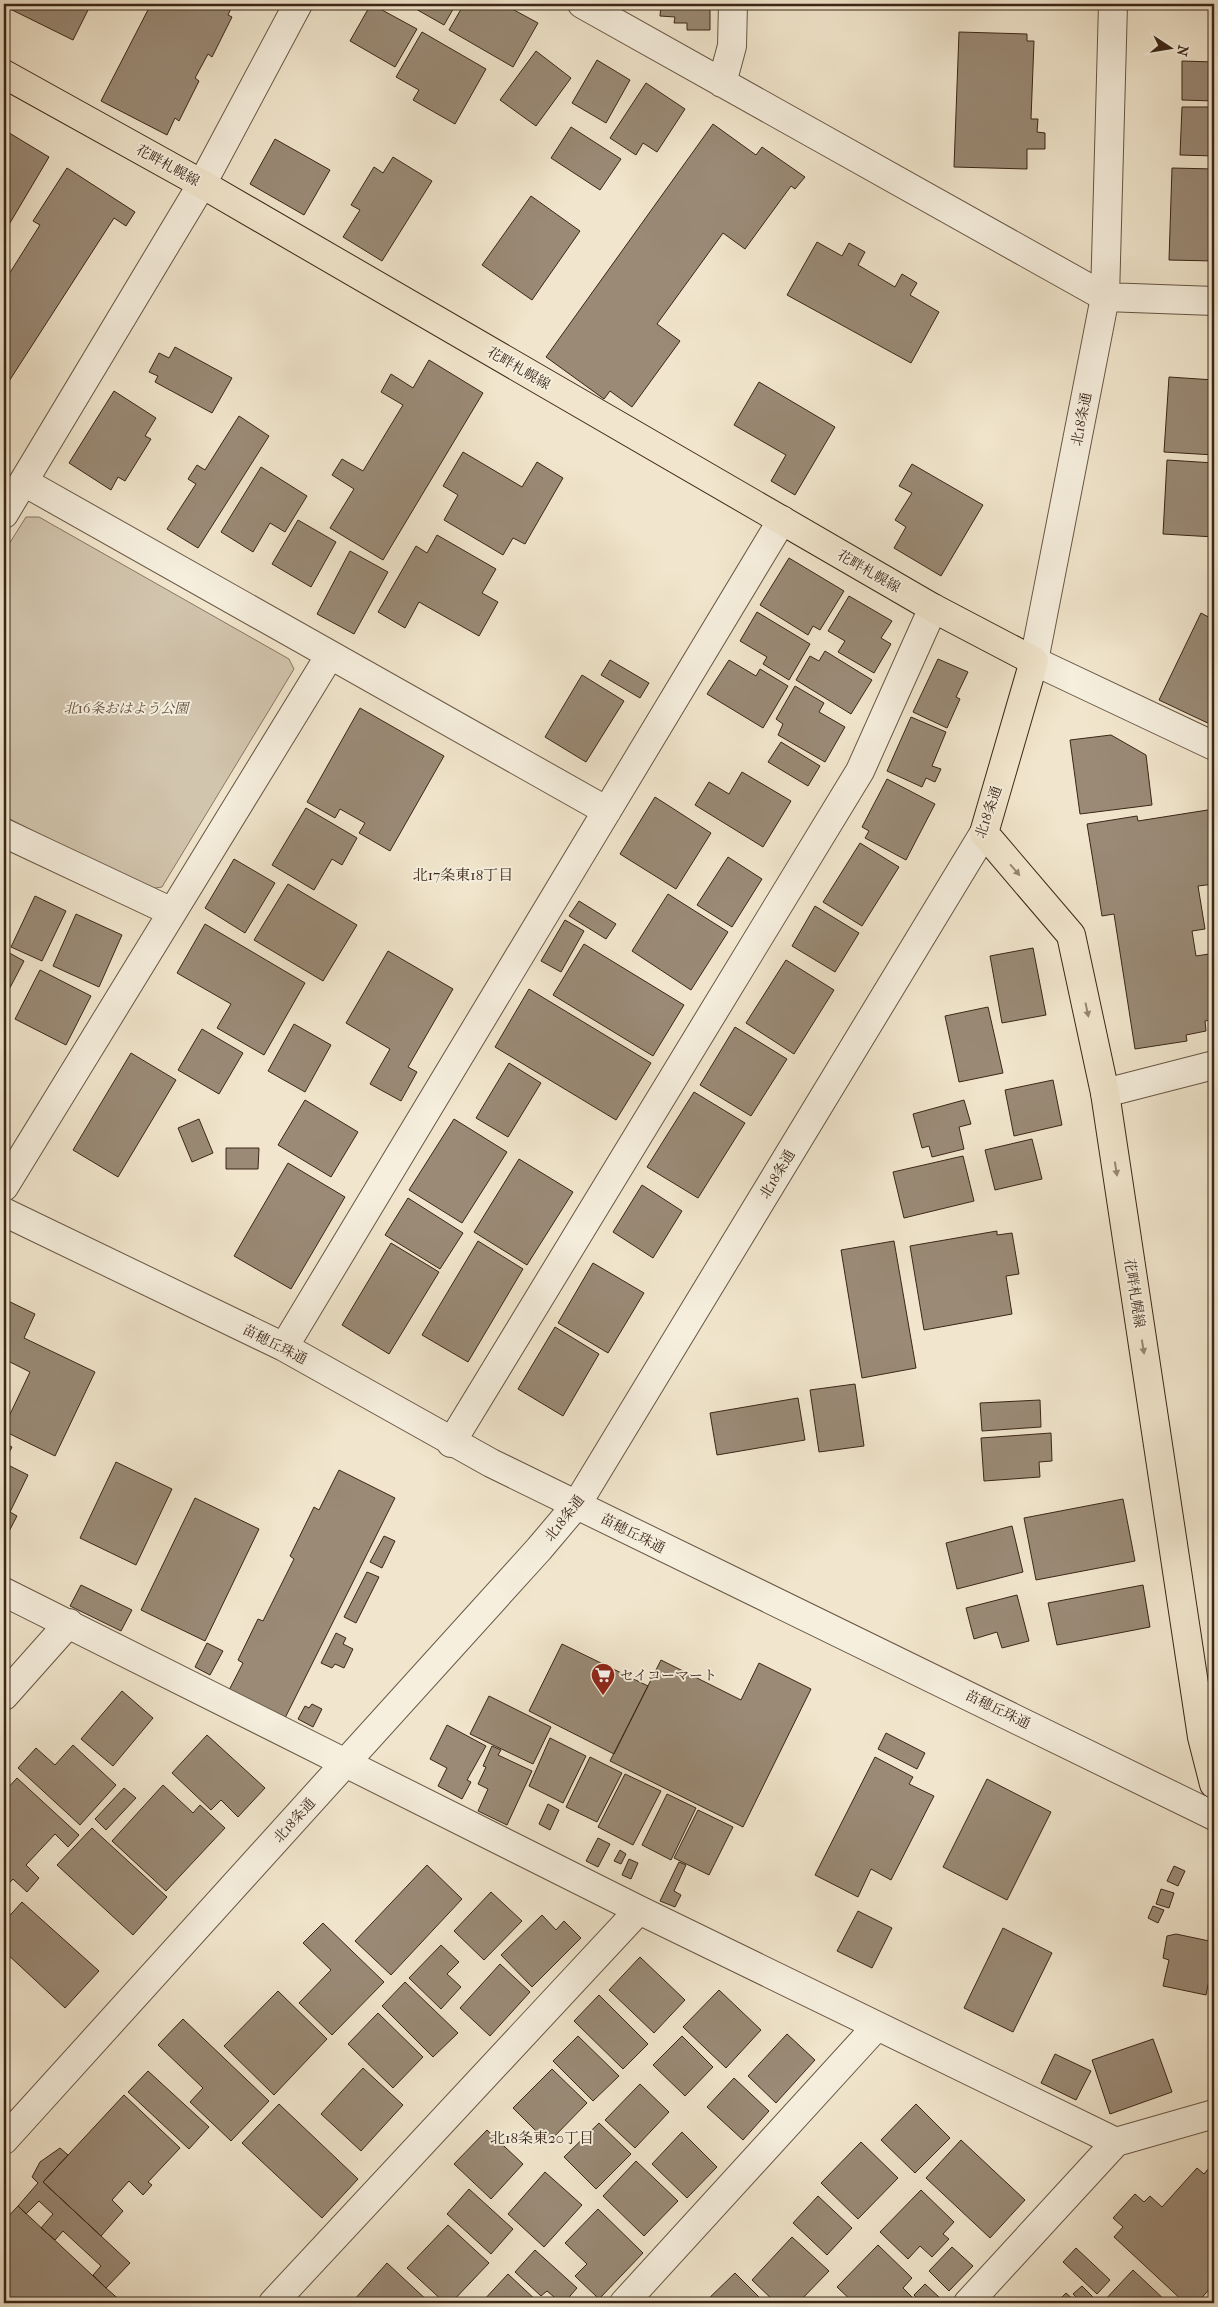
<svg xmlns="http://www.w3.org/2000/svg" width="1218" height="2307" viewBox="0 0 1218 2307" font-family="'IM FELL French Canon','Noto Serif JP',serif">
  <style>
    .green { fill: #d2c5ae; stroke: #867662 }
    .building { fill: #9a8a76; stroke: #3b2617 }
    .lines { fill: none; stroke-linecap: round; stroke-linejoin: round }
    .minor-casing { stroke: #685644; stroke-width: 30 }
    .major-casing { stroke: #3b2617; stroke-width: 30 }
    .minor { stroke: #f6efde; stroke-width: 28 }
    .major { stroke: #f1e6cd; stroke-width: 28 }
    .oneway { fill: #968672 }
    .labels { text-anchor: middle; stroke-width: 4; stroke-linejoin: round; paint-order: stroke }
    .street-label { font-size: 14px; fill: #3b2617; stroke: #f6efde }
    .park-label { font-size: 14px; font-style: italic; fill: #614e3d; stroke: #f6efde }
    .poi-label { font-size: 14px; fill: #3b2617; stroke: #f6efde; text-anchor: start }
    .neighbourhood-label { font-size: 15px; fill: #3b2617; stroke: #f6efde }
  </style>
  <rect width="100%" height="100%" fill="#f1e6cd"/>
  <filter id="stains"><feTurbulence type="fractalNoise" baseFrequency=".004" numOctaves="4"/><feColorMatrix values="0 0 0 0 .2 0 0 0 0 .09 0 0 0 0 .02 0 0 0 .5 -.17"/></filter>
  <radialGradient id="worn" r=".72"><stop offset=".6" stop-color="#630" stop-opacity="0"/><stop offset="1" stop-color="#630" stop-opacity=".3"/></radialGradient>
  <path class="green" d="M26 517H39L289 659 294 669 162 887 149 889 4 816V552Z"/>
  <path class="building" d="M4 4H91L73 40 4 6Z
    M151 4H233L228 15 232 17 212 57 208 54 195 78 199 81 179 121 175 118 167 135 101 101Z
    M371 4 417 29 395 67 350 41Z
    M407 4H456L444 25Z
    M464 4H503L538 23 513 67 449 30Z
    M661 4H710V30H687V23H674L675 17 660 16Z
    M422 32 486 69 455 124 413 100 419 90 396 77Z
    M959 32 1027 34V41H1034L1031 119H1038L1037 132 1045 133V149H1027V169L954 167Z
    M536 51 571 78 536 126 500 100Z
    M597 60 630 80 606 123 572 103Z
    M1182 61 1214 62V101L1182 100Z
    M646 83 685 109 657 152 643 143 636 155 610 138Z
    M1182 107H1214V156L1180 155Z
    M713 124 756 155 762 147 805 177 795 189 791 186 745 249 723 233 657 324 680 341 632 407 610 391 604 399 546 357Z
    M571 127 621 159 600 190 551 158Z
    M6 131 49 157 4 233V134Z
    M275 139 330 170 304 215 250 184Z
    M393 157 432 181 382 261 343 237 360 210 351 205 374 167 383 173Z
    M67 168 135 212 126 226 114 218 4 389V282L40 225 33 221Z
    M1172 168 1214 169V261L1169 260Z
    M531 196 580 231 532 300 482 265Z
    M817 242 842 256 849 243 865 252 858 265 895 287 902 274 917 283 910 295 939 312 911 363 787 295Z
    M175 347 232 378 212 413 155 382 158 376 149 372 159 353 169 358Z
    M429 360 483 393 383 560 330 528 354 489 332 475 342 459 363 471 403 405 381 392 391 374 413 388Z
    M1169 377 1214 380V455L1164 452Z
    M759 382 835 427 795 495 771 481 786 455 734 425Z
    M114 391 156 418 145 436 151 439 125 481 118 477 111 490 69 463Z
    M239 416 269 436 198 548 167 529 196 484 188 479 197 465 205 470Z
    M463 452 522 487 537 462 563 478 525 544 513 538 503 555 444 520 458 495 443 486Z
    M1167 460 1214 463V537L1163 534Z
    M912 464 983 505 941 576 894 548 906 527 895 520 912 493 899 486Z
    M261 467 307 496 285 532 270 523 253 552 221 532Z
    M298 520 336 542 311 587 272 564Z
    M437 535 496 569 482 593 498 602 479 636 419 602 405 628 378 612 416 546 427 553Z
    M350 551 388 572 354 634 317 614Z
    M789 558 844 591 820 630 813 626 808 635 760 605Z
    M849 596 892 621 881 638 891 644 874 673 838 652 845 641 828 631Z
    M757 612 810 644 789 680 763 664 767 657 740 641Z
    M1201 613 1214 620V726L1159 700Z
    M825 651 872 680 851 714 796 680 810 656 819 661Z
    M938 659 968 672 956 697 960 699 947 728 913 712Z
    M610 660 649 683 640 698 601 675Z
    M729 660 756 676 760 669 788 686 763 728 707 694Z
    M582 675 624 701 586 762 545 737Z
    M795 686 824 703 819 712 845 727 825 762 778 735 783 724 776 719Z
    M360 708 444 756 390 851 359 833 365 823 340 809 335 818 307 802Z
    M911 717 946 732 932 766 941 769 935 782 926 778 922 787 887 771Z
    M1111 735 1146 755 1152 805 1080 814 1070 740Z
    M781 742 820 766 808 786 768 762Z
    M742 772 791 801 763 847 695 805 709 782 729 794Z
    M887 779 935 804 906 860 865 838 869 831 862 827Z
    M655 797 711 833 676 889 620 854Z
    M306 808 357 838 342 865 332 859 314 890 272 865Z
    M1214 809V884L1198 886 1205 929 1192 931 1196 956 1209 954 1214 992V1019L1205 1021 1206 1031 1186 1035 1187 1041 1135 1049 1114 914 1102 916 1087 824 1137 816 1138 821Z
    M860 843 899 867 862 926 823 902Z
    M728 857 762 879 732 927 697 905Z
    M234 859 275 883 245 933 205 908Z
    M288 884 357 925 323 981 254 940Z
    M668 894 728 932 691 990 632 951Z
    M35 896 66 911 42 961 11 947Z
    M579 901 616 924 606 939 569 916Z
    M815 906 859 933 835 972 792 946Z
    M76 914 122 935 99 987 53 966Z
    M565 920 584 931 561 972 541 961Z
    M205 924 305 983 264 1055 217 1028 231 1004 177 973Z
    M584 944 684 1005 653 1056 553 995Z
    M1033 948 1046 1015 1002 1023 990 956Z
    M4 950 24 961 4 999Z
    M388 951 453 989 408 1067 417 1072 401 1101 370 1084 390 1049 346 1023Z
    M786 960 834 990 794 1054 746 1023Z
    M40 970 91 996 66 1045 15 1019Z
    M529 989 651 1063 616 1120 495 1047Z
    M988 1007 1003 1073 959 1082 945 1016Z
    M294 1024 331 1045 305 1092 268 1071Z
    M735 1027 787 1059 751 1116 700 1085Z
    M202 1029 243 1053 219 1094 178 1070Z
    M131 1053 176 1080 118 1177 73 1150Z
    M509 1063 541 1083 508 1137 476 1118Z
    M1053 1080 1062 1125 1014 1136 1005 1090Z
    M694 1092 745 1123 698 1198 647 1167Z
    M305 1100 358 1132 331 1177 278 1145Z
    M964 1100 971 1124 959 1127 964 1149 932 1157 929 1146 922 1148 913 1114Z
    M199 1119 213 1153 192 1162 178 1128Z
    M454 1119 507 1152 462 1223 409 1190Z
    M1032 1139 1042 1179 995 1190 985 1150Z
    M226 1148H259L258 1169H226Z
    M963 1156 974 1201 904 1218 893 1172Z
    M519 1159 573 1192 527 1265 474 1232Z
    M288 1163 345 1197 291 1289 234 1256Z
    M642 1185 682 1211 653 1258 613 1232Z
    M408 1198 463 1233 440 1269 385 1235Z
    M997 1231V1235L1012 1233 1019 1274 1006 1276 1012 1314 924 1330 910 1246Z
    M478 1241 523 1269 468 1362 422 1335Z
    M894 1241 916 1368 862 1378 841 1250Z
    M391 1243 439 1272 389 1354 342 1325Z
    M593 1263 644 1293 608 1353 558 1323Z
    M4 1299 35 1314 24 1338 95 1372 55 1456 4 1431V1427L30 1372 4 1359Z
    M555 1327 599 1354 563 1416 518 1389Z
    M855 1384 864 1446 819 1452 810 1390Z
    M798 1398 805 1440 717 1455 710 1413Z
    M1040 1400 1041 1427 982 1431 980 1403Z
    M1051 1433 1052 1461 1039 1462 1040 1477 984 1481 981 1438Z
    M4 1443 12 1447 4 1462Z
    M116 1462 172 1489 136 1565 80 1538Z
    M4 1463 28 1475 10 1512 17 1516 4 1541Z
    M339 1470 395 1498 284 1720 228 1692 243 1663 238 1660 258 1619 263 1621 294 1559 290 1556 314 1507 319 1510Z
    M195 1498 259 1529 205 1641 141 1610Z
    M1123 1499 1135 1561 1036 1580 1024 1518Z
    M1012 1526 1023 1572 957 1589 946 1543Z
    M384 1536 395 1541 382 1568 370 1562Z
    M367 1572 379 1577 356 1623 344 1617Z
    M81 1585 132 1610 121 1631 70 1606Z
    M1143 1585 1150 1627 1057 1645 1048 1603Z
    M1017 1595 1029 1641 1002 1648 997 1632 974 1639 966 1608Z
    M336 1633 346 1638 343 1644 353 1649 344 1668 335 1664 332 1668 321 1663Z
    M207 1643 223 1651 210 1675 195 1667Z
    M562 1644 648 1686 614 1754 529 1711Z
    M661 1660 741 1700 759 1663 811 1689 743 1827 610 1761Z
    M122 1691 153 1718 113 1766 81 1739Z
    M489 1696 551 1727 533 1764 470 1734Z
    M312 1704 322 1709 313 1727 298 1719 305 1706 309 1708Z
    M447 1725 486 1746 467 1780 471 1782 462 1799 438 1786 447 1768 430 1759Z
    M886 1733 925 1753 917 1769 878 1749Z
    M207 1735 265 1788 238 1817 221 1800 211 1810 172 1773Z
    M550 1738 586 1756 563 1803 529 1786Z
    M73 1745 116 1785 80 1825 18 1768 36 1748 55 1765Z
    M492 1746 501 1750 498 1755 532 1771 507 1825 478 1811 488 1789 478 1784 486 1767 483 1766Z
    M590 1757 622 1773 597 1822 566 1807Z
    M875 1757 913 1777 909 1784 934 1796 891 1880 871 1869 858 1897 815 1875Z
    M625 1774 661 1791 633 1845 598 1827Z
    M17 1778 79 1835 68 1847 55 1834 26 1865 39 1878 27 1892 13 1879 4 1889V1792Z
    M987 1779 1051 1812 1007 1900 943 1867Z
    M163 1785 193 1813 200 1805 225 1828 166 1891 112 1841Z
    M124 1788 136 1798 106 1830 95 1819Z
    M667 1794 696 1808 671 1860 642 1845Z
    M548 1804 559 1810 550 1830 539 1824Z
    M698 1810 733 1827 709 1875 674 1858Z
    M92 1828 167 1897 133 1935 57 1865Z
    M598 1838 610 1844 598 1867 586 1861Z
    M620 1850 626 1854 621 1864 614 1861Z
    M629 1859 638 1863 631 1879 622 1875Z
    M679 1862 686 1865 674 1891 681 1895 675 1907 660 1901Z
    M427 1865 462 1899 391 1975 355 1941Z
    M1174 1866 1185 1871 1178 1886 1167 1881Z
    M1161 1889 1174 1893 1169 1908 1156 1904Z
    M491 1892 522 1921 484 1960 454 1931Z
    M22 1902 99 1971 65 2008 4 1951V1922Z
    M1153 1906 1164 1910 1158 1923 1148 1918Z
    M858 1911 892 1928 872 1968 837 1951Z
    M542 1915 556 1930 564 1921 581 1938 532 1987 501 1955Z
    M323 1923 384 1982 332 2035 299 2003 331 1970 303 1943Z
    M1003 1928 1052 1953 1013 2032 964 2008Z
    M1176 1934 1214 1942V1956L1206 1995 1163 1986 1169 1960 1163 1958 1167 1936Z
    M441 1945 459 1962 447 1974 461 1987 441 2009 409 1978Z
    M640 1957 685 2000 654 2033 609 1990Z
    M500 1964 530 1992 490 2036 460 2008Z
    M405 1982 458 2033 433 2057 382 2006Z
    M719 1990 761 2030 726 2068 683 2027Z
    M278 1991 327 2039 274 2095 224 2046Z
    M599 1995 648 2044 623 2069 574 2021Z
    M378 2013 423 2057 393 2088 348 2044Z
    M183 2019 269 2101 231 2141 190 2102 203 2088 158 2045Z
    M787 2034 815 2060 776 2103 748 2076Z
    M578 2036 619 2076 593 2101 553 2061Z
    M682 2036 713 2067 685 2096 653 2065Z
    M1153 2039 1172 2092 1110 2114 1092 2060Z
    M1055 2054 1091 2071 1076 2100 1041 2083Z
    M363 2068 403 2105 361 2151 321 2114Z
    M552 2069 587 2103 548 2143 513 2108Z
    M148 2071 209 2127 189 2149 128 2092Z
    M734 2078 769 2111 743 2140 707 2107Z
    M640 2084 669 2112 635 2148 605 2120Z
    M124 2095 180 2148 148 2182 152 2185 143 2195 129 2181 112 2200 123 2211 101 2236 43 2182Z
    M279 2104 358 2179 322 2218 242 2143Z
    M916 2104 950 2138 915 2173 881 2140Z
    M599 2123 631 2154 596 2189 564 2157Z
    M487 2130 523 2164 491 2199 454 2164Z
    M682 2132 717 2167 687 2198 652 2164Z
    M961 2140 1025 2200 990 2238 926 2178Z
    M861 2142 898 2178 858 2219 821 2183Z
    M60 2148 68 2155 43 2182 130 2263 106 2288 93 2275 101 2266 63 2231 55 2240 41 2228 53 2214 39 2201 26 2214 18 2206 38 2183 32 2177 40 2162Z
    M636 2161 678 2201 644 2236 603 2196Z
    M1214 2162V2284L1197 2303H1185L1114 2237 1123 2227 1113 2218 1135 2194 1144 2202 1150 2196 1162 2207 1197 2168 1204 2174Z
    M545 2172 582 2205 544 2247 508 2214Z
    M469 2189 513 2229 491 2254 447 2214Z
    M921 2190 954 2222 943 2234 949 2239 932 2257 920 2246 908 2259 880 2232Z
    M818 2196 852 2228 827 2255 793 2223Z
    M18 2206 106 2288 123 2303H4V2221Z
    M598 2209 643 2253 599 2299 575 2276 587 2264 565 2243Z
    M448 2225 489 2263 451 2303H445L407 2268Z
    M792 2237 829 2271 798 2303H776L752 2280Z
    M878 2245 912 2278 903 2288 917 2302 916 2303H854L837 2287Z
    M952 2247 973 2266 949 2291 929 2271Z
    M1076 2248 1110 2280 1097 2294 1063 2262Z
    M535 2250 577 2288 564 2303H561L547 2291 541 2296 515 2272Z
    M387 2263 430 2303H357L354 2300Z
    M1133 2270 1168 2303H1102Z
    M735 2273 765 2303H704Z
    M508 2274 539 2303 482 2302Z
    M925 2284 940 2298 935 2303H922L914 2295Z
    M1082 2286 1093 2297 1086 2303H1082L1073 2294Z
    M1066 2293 1077 2303H1056Z"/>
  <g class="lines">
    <defs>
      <path id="minor" d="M582 4 1105 297 1214 301
        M1113 4 1105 297 1034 661 1214 746
        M722 83 732 46 733 4
        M24 482 607 811
        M4 514 202 184 298 4
        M4 833 172 912
        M1105 1093 1214 1065
        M4 1187 330 655
        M4 1212 284 1347 491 1463 1214 1816
        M284 1347 782 520
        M451 1443 860 771 933 608
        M4 1592 639 1910 1116 2142
        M4 1696 69 1623
        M4 2140 539 1549 577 1504 984 833
        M273 2303 639 1910
        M624 2303 877 2026
        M968 2303 1116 2142 1214 2114"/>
      <path id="major" d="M4 74 202 184 933 608 1034 661 984 833 1071 935 1105 1093 1202 1737 1214 1784"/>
    </defs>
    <use href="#minor" class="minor-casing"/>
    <use href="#major" class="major-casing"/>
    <use href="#minor" class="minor"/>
    <use href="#major" class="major"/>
  </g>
  <defs><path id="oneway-solid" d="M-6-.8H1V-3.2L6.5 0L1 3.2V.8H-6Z" transform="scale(1.25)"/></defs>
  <g class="oneway">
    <use href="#oneway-solid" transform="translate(1015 870) rotate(49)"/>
    <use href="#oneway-solid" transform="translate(1087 1010) rotate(78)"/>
    <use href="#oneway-solid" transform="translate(1116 1169) rotate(81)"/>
    <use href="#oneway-solid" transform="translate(1143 1347) rotate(81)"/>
  </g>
  <defs>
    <symbol id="supermarket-pin" viewBox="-11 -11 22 30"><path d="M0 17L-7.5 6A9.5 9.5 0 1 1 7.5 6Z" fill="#8f2418" stroke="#f6efde"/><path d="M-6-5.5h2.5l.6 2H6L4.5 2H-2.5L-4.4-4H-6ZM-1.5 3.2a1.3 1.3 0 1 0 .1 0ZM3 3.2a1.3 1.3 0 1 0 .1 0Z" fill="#fff"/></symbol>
  </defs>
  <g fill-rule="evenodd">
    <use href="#supermarket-pin" x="589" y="1661" width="28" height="38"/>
  </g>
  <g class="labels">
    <g class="street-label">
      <text transform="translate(168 165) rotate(29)" y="5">花畔札幌線</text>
      <text transform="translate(519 368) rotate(30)" y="5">花畔札幌線</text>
      <text transform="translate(1081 419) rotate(-79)" y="5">北18条通</text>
      <text transform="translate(869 571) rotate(30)" y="5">花畔札幌線</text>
      <text transform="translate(988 812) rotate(-71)" y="5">北18条通</text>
      <text transform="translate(777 1174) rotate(-59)" y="5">北18条通</text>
      <text transform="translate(1135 1293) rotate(81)" y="5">花畔札幌線</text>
      <text transform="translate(275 1344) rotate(27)" y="5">苗穂丘珠通</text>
      <text transform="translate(564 1518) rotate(-52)" y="5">北18条通</text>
      <text transform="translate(633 1533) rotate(27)" y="5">苗穂丘珠通</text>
      <text transform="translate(998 1709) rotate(26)" y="5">苗穂丘珠通</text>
      <text transform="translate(294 1820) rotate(-48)" y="5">北18条通</text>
    </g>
    <g class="park-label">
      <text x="126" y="713">北16条おはよう公園</text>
    </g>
    <g class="poi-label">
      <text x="620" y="1680">セイコーマート</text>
    </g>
    <g class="neighbourhood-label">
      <text x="463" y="880">北17条東18丁目</text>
      <text x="542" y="2143">北18条東20丁目</text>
    </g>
  </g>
  <rect width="1218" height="2307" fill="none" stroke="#f1e6cd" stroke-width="20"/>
  <rect x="5" y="5" width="1208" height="2297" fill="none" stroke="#3b2617" stroke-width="2.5"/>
  <rect x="10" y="10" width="1198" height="2287" fill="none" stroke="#3b2617"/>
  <g transform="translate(1170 48) rotate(102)" stroke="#f6efde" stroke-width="4" paint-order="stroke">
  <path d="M0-4L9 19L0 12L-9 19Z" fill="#3b2617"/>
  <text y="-8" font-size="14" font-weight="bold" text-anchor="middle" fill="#3b2617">N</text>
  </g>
  <rect width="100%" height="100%" filter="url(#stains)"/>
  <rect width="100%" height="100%" fill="url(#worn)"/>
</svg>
